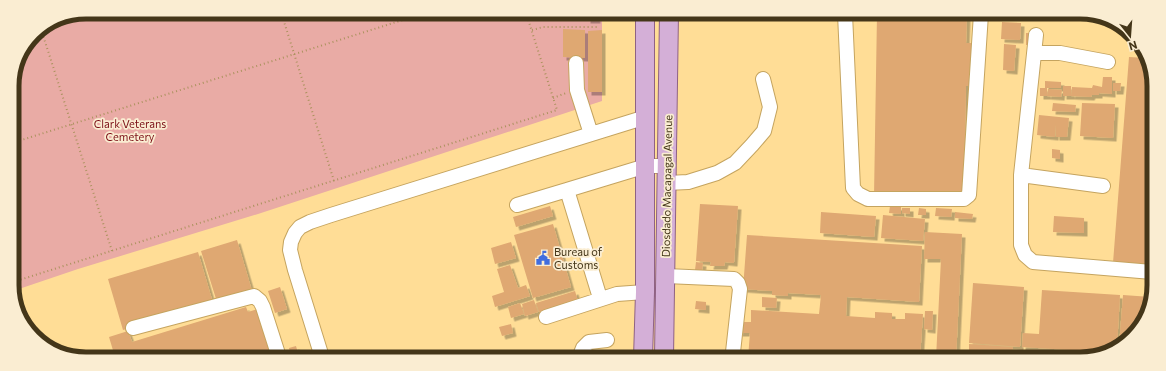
<svg xmlns="http://www.w3.org/2000/svg" width="1166" height="371" viewBox="0 0 1166 371" font-family="Commissioner,sans-serif">
  <style>
    .green { fill: #e9aba5 }
    .building { fill: #dfa872; filter: url(#shadow) }
    .lines { fill: none; stroke-linecap: round; stroke-linejoin: round }
    .minor-casing { stroke: #c5a45f; stroke-width: 16 }
    .major-casing { stroke: #8f6283; stroke-width: 20 }
    .path { stroke: #ab925e; stroke-width: 2; stroke-dasharray: 1 3; stroke-linecap: butt }
    .minor { stroke: #fff; stroke-width: 14 }
    .major { stroke: #d4afd7; stroke-width: 18 }
    .labels { text-anchor: middle; stroke-width: 3.5; stroke-linejoin: round; paint-order: stroke }
    .park-label { font-size: 11px; fill: #7b0f16; stroke: #faedd2 }
    .street-label { font-size: 11px; fill: #443619; stroke: #faedd2 }
    .poi-label { font-size: 11px; fill: #443619; stroke: #faedd2; text-anchor: start }
    .rim { fill: none; stroke: #443619; stroke-width: 5 }
  </style>
  <defs>
    <filter id="shadow"><feDropShadow dx="3.5" dy="3.5" stdDeviation="0" flood-color="#0004"/></filter>
  </defs>
  <rect width="100%" height="100%" fill="#ffdd96"/>
  <path class="green" d="M86 12 602 13V101L258 214 78 269 13 291 12 81 34 33 58 18Z"/>
  <path class="building" d="M587 13H596L597 20H587Z
    M877 14H967L966 43H974L973 86H966L964 197 874 196Z
    M1002 22 1021 23 1020 40 1001 39Z
    M563 29 585 30V58L563 57Z
    M602 30V92H588V31Z
    M1026 33H1032V45H1026Z
    M1004 44 1016 45 1014 71 1003 70Z
    M1129 57 1146 58 1153 71 1152 266 1113 263Z
    M1103 77H1112V94L1099 93V95H1092L1091 97 1071 96 1072 87 1092 88 1093 85 1102 87Z
    M1045 81 1061 82V88H1047V96H1040V88H1045Z
    M1113 83H1121L1120 91H1113Z
    M1063 86H1071V96H1063Z
    M1048 89 1062 90 1061 97 1047 96Z
    M1053 103 1076 105 1075 112 1052 111Z
    M1082 103 1115 104 1113 138 1080 136Z
    M1039 115 1069 118 1067 137H1056V124L1055 137 1037 135Z
    M1052 149 1060 150V159L1052 158Z
    M700 204 738 206 734 263 725 262 724 266H710L711 262 696 261Z
    M550 206 553 216 516 227 513 217Z
    M890 206 901 207V214L889 213Z
    M902 208H910V214L902 213Z
    M919 208 926 209V215H918Z
    M936 208 952 209 951 217 935 216Z
    M821 212 876 216 874 237 820 233Z
    M955 212 973 214 972 219 955 218Z
    M883 215 925 219 923 241 881 238Z
    M1054 216 1084 218V233L1053 232Z
    M553 224 571 287 533 298 514 235Z
    M925 232 962 234 956 359 936 358 941 259H924Z
    M747 235 922 246 919 302 847 297 846 316 875 318V312L892 313V319H905V313L923 314 920 358H748L750 333H739L740 322H751V310L819 314 821 295 788 293V296L772 295V291L743 289Z
    M237 240 252 291 217 302 201 251Z
    M511 242 516 258 495 264 491 248Z
    M198 252 213 303 123 330 108 279Z
    M696 262 703 263 702 271 695 270Z
    M510 265 518 288 526 285 530 296 495 307 492 296 504 292 497 269Z
    M973 283 1024 287 1020 347 969 343Z
    M280 287 287 309 275 313 268 291Z
    M1042 290 1120 295 1117 347 1102 352 1022 347 1023 333 1039 334Z
    M575 291 578 301 539 312 536 303Z
    M1123 295 1151 297V305L1125 344 1119 346Z
    M762 297 777 298 776 308 762 307Z
    M534 300 538 312 525 316 522 304Z
    M696 301 706 302V310L695 309Z
    M520 303 524 314 511 318 508 307Z
    M246 307 248 312 258 309 272 357H115L109 337 128 331 132 342Z
    M925 311H933L932 330 924 329Z
    M511 324 513 333 502 336 499 327Z
    M969 344 1013 347 1012 359H969Z
    M296 346 299 357H291L289 348Z
    M1081 353 1097 354 1085 359H1081Z"/>
  <g class="lines">
    <defs>
      <path id="minor" d="M845 14 853 188 858 194 868 199H964L969 195 981 14
        M1036 35 1021 175V245L1025 255 1033 262 1152 272
        M1034 53H1060L1108 62
        M576 63 577 90 591 134
        M1021 175 1103 186
        M667 183 688 182 717 173 735 163 752 145 764 131 770 107 763 79
        M567 190 646 166H667
        M517 205 567 190 600 298
        M666 276 734 279 738 283 740 289 733 352
        M546 317 617 294 645 292
        M133 328 254 296 260 301 263 307 279 357
        M322 357 295 270 290 250 291 242 295 233 300 227 310 222 331 215 646 117
        M579 358 583 348 589 342 607 340"/>
      <path id="major" d="M643 358 645 292V13
        M664 358 669 13"/>
    </defs>
    <use href="#minor" class="minor-casing"/>
    <use href="#major" class="major-casing"/>
    <path class="path" d="M281 12 334 181
      M41 29 112 251
      M532 30 543 27H598
      M553 98 566 93
      M12 143 425 13
      M13 282 557 110 526 13"/>
    <use href="#minor" class="minor"/>
    <use href="#major" class="major"/>
  </g>
  <defs>
    <symbol id="civic-bare" viewBox="-9 -9 18 18"><path d="M-.6-6.5H3V-4.5H.6V-3L4-1V1h2V6H-6V1h2V-1L-.6-3ZM-1.2 2.5V6h2.4V2.5Z" fill="#406dde" stroke="#faedd2" stroke-width="2.5" paint-order="stroke"/></symbol>
  </defs>
  <g fill-rule="evenodd">
    <use href="#civic-bare" x="533" y="248" width="20" height="20"/>
  </g>
  <g class="labels">
    <g class="park-label">
      <text x="130" y="128">Clark Veterans<tspan x="130" dy="13">Cemetery</tspan></text>
    </g>
    <g class="street-label">
      <text transform="translate(667 186) rotate(-89)" y="4">Diosdado Macapagal Avenue</text>
    </g>
    <g class="poi-label">
      <text x="554" y="256">Bureau of<tspan x="554" dy="13">Customs</tspan></text>
    </g>
  </g>
  <path d="M0 0H1166V371H0ZM86 19H1080A67 67 0 0 1 1147 86V285A67 67 0 0 1 1080 352H86A67 67 0 0 1 19 285V86A67 67 0 0 1 86 19Z" fill="#faedd2" fill-rule="evenodd"/>
  <path class="rim" d="M86 19H1080A67 67 0 0 1 1147 86V285A67 67 0 0 1 1080 352H86A67 67 0 0 1 19 285V86A67 67 0 0 1 86 19Z"/>
  <g transform="translate(1130 36) rotate(163)" stroke="#faedd2" stroke-width="3" paint-order="stroke">
  <path d="M0-3L7 15L0 10L-7 15Z" fill="#443619"/>
  <text y="-6" font-size="11" font-weight="bold" text-anchor="middle" fill="#443619">N</text>
  </g>
</svg>
